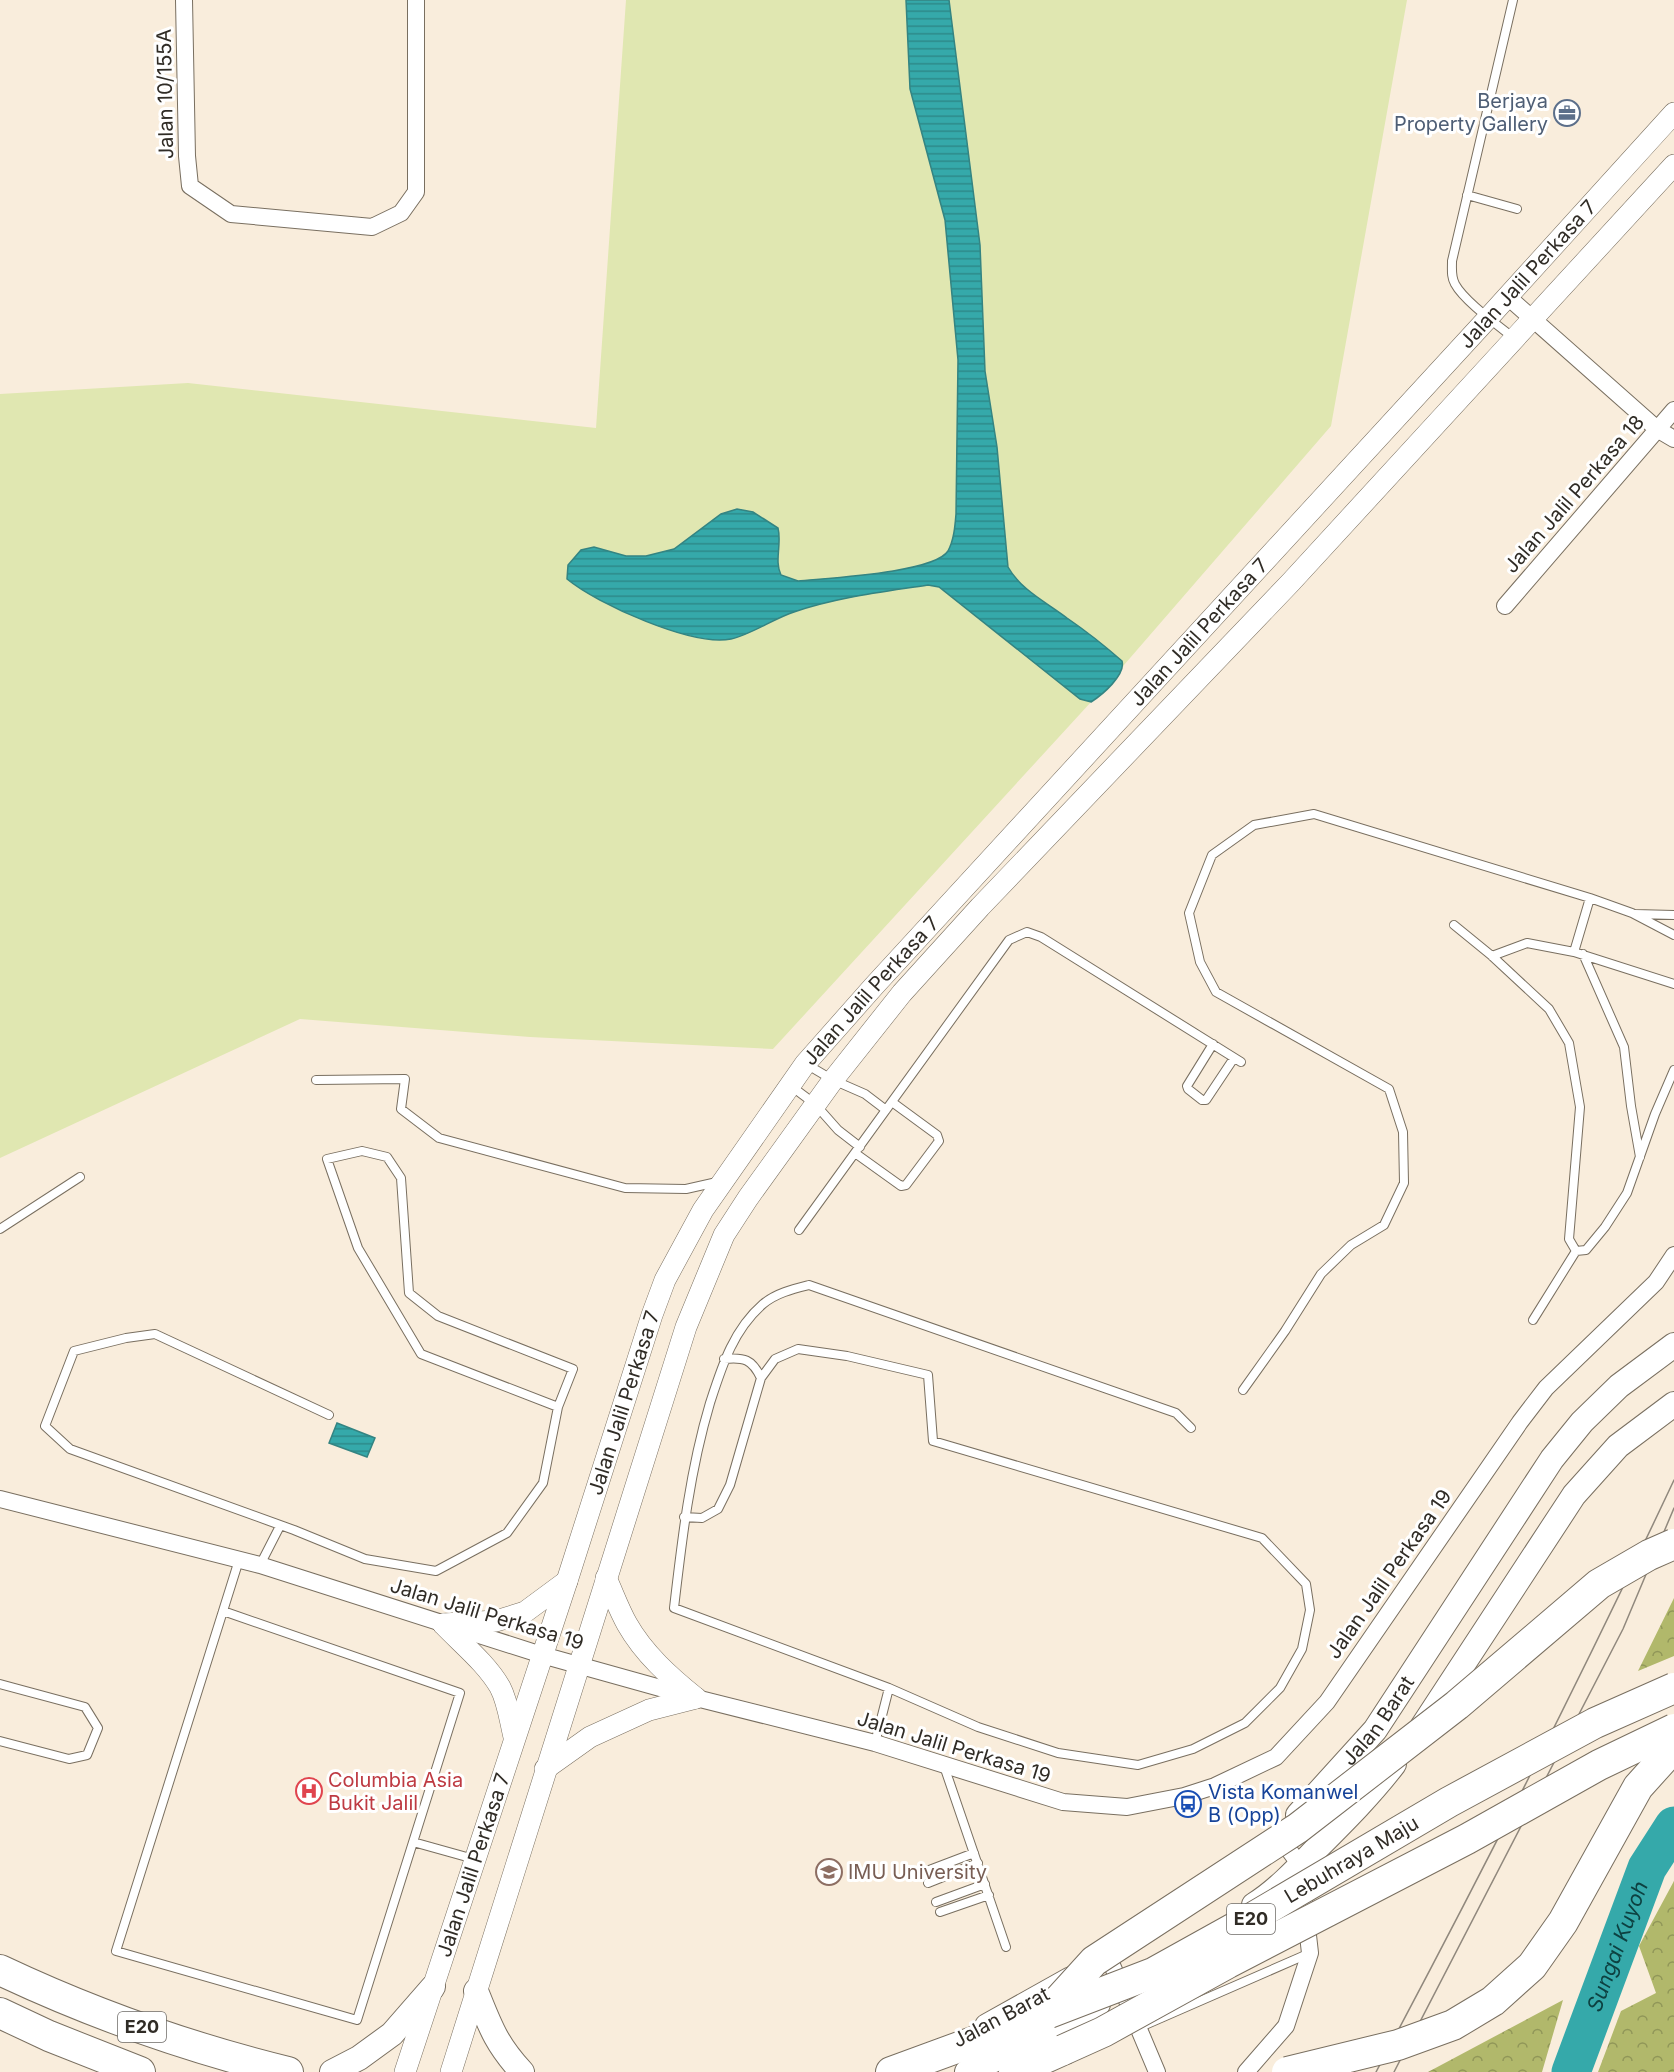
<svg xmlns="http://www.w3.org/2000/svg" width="1674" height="2072" viewBox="0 0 1674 2072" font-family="Inter,sans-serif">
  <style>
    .green { fill: #e0e7b1 }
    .forest { fill: url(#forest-crowns) }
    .water { fill: url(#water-rules); stroke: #348482; stroke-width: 1.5 }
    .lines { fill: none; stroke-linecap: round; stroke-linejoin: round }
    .river { stroke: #35a9aa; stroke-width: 39 }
    .service-casing { stroke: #796f60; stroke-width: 10 }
    .minor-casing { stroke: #796f60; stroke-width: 18 }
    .tertiary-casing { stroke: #796f60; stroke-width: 22 }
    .secondary-casing { stroke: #796f60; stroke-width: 26 }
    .motorway-casing { stroke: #796f60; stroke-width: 32 }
    .service { stroke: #fff; stroke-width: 8 }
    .minor { stroke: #fff; stroke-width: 16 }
    .tertiary { stroke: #fff; stroke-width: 21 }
    .secondary { stroke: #fff; stroke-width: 24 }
    .motorway { stroke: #fff; stroke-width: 30 }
    .tram { stroke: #90887d; stroke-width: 1.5 }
    .motorway-bridge-casing { stroke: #796f60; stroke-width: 32; stroke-linecap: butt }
    .motorway-bridge { stroke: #fff; stroke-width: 30 }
    .labels { text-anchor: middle; stroke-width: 6; stroke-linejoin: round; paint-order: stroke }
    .shield { fill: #fff; stroke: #6e6b67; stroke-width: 1.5 }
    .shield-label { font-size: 18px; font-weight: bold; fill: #302c26 }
    .street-label { font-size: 20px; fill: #302c26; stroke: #fff }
    .service-label { font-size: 20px; fill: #4e5e75; stroke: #fff; text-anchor: end }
    .health-label { font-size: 20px; fill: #be3a42; stroke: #fff; text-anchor: start }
    .transit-label { font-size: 20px; fill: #164399; stroke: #fff; text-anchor: start }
    .education-label { font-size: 20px; fill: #785e54; stroke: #fff; text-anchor: start }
    .water-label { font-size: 21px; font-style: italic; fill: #0d4141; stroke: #fff }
  </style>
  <defs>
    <pattern id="forest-crowns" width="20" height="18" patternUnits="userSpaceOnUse" patternTransform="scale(1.5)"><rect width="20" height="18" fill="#b1b86b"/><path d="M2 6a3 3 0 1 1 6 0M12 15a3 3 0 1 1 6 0" fill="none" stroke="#909658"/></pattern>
    <pattern id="water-rules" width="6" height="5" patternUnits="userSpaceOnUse" patternTransform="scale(1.5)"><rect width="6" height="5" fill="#35a9aa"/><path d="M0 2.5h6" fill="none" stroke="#2d8a8a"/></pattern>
  </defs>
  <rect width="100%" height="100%" fill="#f9eddc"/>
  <path class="green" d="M626 0H1407L1331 426 1124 665 1118 677 1091 702 773 1049 530 1037 300 1019 0 1158V394L188 383 596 428Z"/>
  <path class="forest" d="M1674 1598V1656L1638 1671Z
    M1674 1881V2072H1598L1621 2011 1656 1993 1639 1946Z
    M1563 2000 1542 2072H1428Z"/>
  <path class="water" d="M906 0H949L980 245 985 371 997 447 1008 567C1021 590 1046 602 1067 618 1086 631 1105 646 1122 661 1126 675 1102 695 1091 702L1080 699 939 587 928 585C883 592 838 597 794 612 775 618 750 635 731 639 693 647 597 604 567 579L568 565 581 550 594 547 626 556H646L674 549 721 514 737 509 753 512 778 528C782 544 774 561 781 575L798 581C826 578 934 573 948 551 954 540 955 526 956 514L958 360 945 220 910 89Z
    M337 1423 375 1438 367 1457 329 1443Z"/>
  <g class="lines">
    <path class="river" id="s1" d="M1571 2072 1647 1868 1674 1826"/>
    <defs>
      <path id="service" d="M1513 0 1452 261C1452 270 1451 277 1455 284 1464 301 1499 326 1515 339
        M1467 195 1517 209
        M1590 898 1574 952 1674 984
        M1635 914 1674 915
        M1454 925 1492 956 1549 1009 1569 1043 1580 1107 1569 1239 1576 1251 1586 1250 1605 1227 1627 1193 1655 1114 1674 1070
        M1583 954 1624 1047 1631 1106 1640 1157
        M1492 956 1527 943 1574 952
        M1213 1044 1187 1086 1188 1089 1202 1100H1206L1234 1058
        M806 1064 833 1080 865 1094 886 1110
        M316 1080 405 1079 401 1109 439 1138 625 1188 686 1189 717 1182
        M791 1086 815 1104 838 1130 860 1147
        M855 1153 901 1186 906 1185 939 1141 937 1135 892 1102
        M0 1229 80 1177
        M799 1230 1009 940 1027 932 1041 937 1241 1062
        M1533 1320 1576 1251
        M761 1378 775 1359 798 1349 847 1356 928 1375 933 1441 1262 1538 1306 1584 1310 1610 1302 1649 1280 1688 1245 1723 1193 1749 1138 1765 1058 1753 978 1727 889 1688 674 1608C682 1539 690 1470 710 1403 722 1366 733 1330 763 1304 776 1293 793 1289 809 1285L1176 1413 1191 1428
        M1243 1390 1285 1331 1321 1274 1351 1245 1384 1225 1404 1183 1403 1132 1389 1089 1216 992 1200 962 1189 913 1212 855 1254 825 1314 814 1590 898 1632 913 1674 935
        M329 1415 155 1334 126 1338 74 1351 45 1426 70 1449 294 1530 365 1559 436 1571 507 1533 543 1483 558 1407 573 1369 438 1316 409 1293 401 1178 387 1157 362 1151 327 1159 358 1248 421 1354 558 1407
        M684 1517 702 1518 718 1509 730 1485 761 1378C752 1359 744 1357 724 1359
        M260 1565 280 1526
        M223 1611 460 1693 357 2020 116 1951 223 1611 239 1560
        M0 1684 85 1707 98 1728 87 1755 69 1759 0 1741
        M875 1743 889 1688
        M944 1766 1006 1947
        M413 1842 474 1859
        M924 1872 974 1853
        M928 1883 978 1863
        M936 1902 985 1884
        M940 1912 989 1895
        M1145 2025 1310 1953"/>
      <path id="minor" d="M184 0 187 156 190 186 231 214 372 227 401 213 416 192V0
        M1508 297 1657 429 1674 439
        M1505 606 1674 410
        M0 1499 260 1565 542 1655 696 1698 875 1743 1063 1802 1127 1807 1184 1796 1215 1786 1276 1757 1327 1702 1520 1422 1546 1388 1656 1282 1674 1255
        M1109 1958 1157 2072
        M1246 2072 1286 2026 1310 1953 1300 1865 1278 1835"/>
      <g id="tertiary">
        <path d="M606 1578C613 1593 619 1610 627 1624 644 1654 670 1677 696 1698"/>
        <path d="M443 1624C462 1644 486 1663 500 1687 508 1702 510 1721 514 1737"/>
        <path d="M443 1624 496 1621 525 1612 567 1581"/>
        <path d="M545 1769 590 1737 649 1710 696 1698"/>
        <path id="s2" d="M405 2072 567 1581 652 1315 665 1280 703 1210 805 1064 874 986 1489 317 1674 113"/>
        <path d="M451 2072 686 1327 724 1235 748 1198 833 1080 902 993 980 907 1291 582 1674 165"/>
      </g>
      <g id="secondary">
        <path d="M1422 1727 1574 1495 1618 1446 1674 1404"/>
        <path id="s3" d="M1298 1815 1375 1730 1552 1459 1582 1422 1619 1386 1674 1345"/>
        <path d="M1254 1905C1278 1890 1299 1867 1319 1846 1345 1820 1371 1794 1394 1764"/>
        <path d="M476 1991C490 2026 496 2044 522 2072"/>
        <path d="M987 2026 1071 1979"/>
        <path d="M332 2072 359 2058 392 2034 433 1987"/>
        <path d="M967 2072 1043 2038 1098 2004"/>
      </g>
      <path id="motorway" d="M0 1970C91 2013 190 2048 288 2072
        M0 2013 49 2036 140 2072
        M891 2072 1044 2016
        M1014 2072 1063 2050"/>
    </defs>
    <use href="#service" class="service-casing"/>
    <use href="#minor" class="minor-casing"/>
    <use href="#tertiary" class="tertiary-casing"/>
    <use href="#secondary" class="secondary-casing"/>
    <use href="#motorway" class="motorway-casing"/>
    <use href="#service" class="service"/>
    <use href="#minor" class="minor"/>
    <use href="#tertiary" class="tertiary"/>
    <use href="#secondary" class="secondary"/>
    <use href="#motorway" class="motorway"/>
    <path class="tram" d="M1376 2072C1480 1877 1580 1680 1674 1480
      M1394 2072 1623 1629 1674 1508"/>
    <defs>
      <g id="motorway-bridge">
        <path id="s4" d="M1049 2013 1153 1973 1252 1918 1449 1802 1595 1723 1674 1688"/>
        <path d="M1044 2016 1094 1961 1298 1828 1457 1705 1599 1584 1649 1555 1674 1544"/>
        <path d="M1063 2050 1103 2032 1228 1963 1467 1839 1599 1765 1674 1729"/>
        <path d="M1287 2072 1398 2045 1453 2025 1493 2001 1532 1966 1563 1922 1638 1787 1674 1747"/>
      </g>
    </defs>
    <use href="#motorway-bridge" class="motorway-bridge-casing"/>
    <use href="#motorway-bridge" class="motorway-bridge"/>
  </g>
  <defs>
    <symbol id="office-ring" viewBox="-11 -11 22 22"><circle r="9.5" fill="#fff" stroke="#5c6f8a" stroke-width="1.5"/><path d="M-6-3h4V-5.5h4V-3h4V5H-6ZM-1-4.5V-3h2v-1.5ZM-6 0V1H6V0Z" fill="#5c6f8a"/></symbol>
    <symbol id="hospital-ring" viewBox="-11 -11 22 22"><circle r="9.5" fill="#fff" stroke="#e0444e" stroke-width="1.5"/><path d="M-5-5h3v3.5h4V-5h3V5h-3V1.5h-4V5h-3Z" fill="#e0444e"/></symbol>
    <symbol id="bus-ring" viewBox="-11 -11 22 22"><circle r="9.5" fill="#fff" stroke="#1a4fb4" stroke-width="1.5"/><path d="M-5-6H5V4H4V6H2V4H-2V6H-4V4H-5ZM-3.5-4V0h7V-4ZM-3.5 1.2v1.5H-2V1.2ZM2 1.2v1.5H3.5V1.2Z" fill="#1a4fb4"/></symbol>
    <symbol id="university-ring" viewBox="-11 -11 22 22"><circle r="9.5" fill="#fff" stroke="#8d6e63" stroke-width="1.5"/><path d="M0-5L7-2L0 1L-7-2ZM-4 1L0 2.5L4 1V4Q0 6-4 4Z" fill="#8d6e63"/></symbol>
  </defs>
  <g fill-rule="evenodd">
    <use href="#office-ring" x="1552" y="98" width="30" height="30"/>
    <use href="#hospital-ring" x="294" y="1776" width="30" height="30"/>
    <use href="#bus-ring" x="1173" y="1789" width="30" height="30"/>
    <use href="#university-ring" x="814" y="1857" width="30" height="30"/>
  </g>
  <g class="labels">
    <g class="shield">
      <rect x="1227" y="1904" width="48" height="30" rx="4.5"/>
      <rect x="118" y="2012" width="48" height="30" rx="4.5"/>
    </g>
    <g class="shield-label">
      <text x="1251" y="1925">E20</text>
      <text x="142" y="2033">E20</text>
    </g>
    <g class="street-label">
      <text transform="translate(165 94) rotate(-91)" y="7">Jalan 10/155A</text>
      <text dy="7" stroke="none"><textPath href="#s2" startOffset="2162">Jalan Jalil Perkasa 7</textPath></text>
      <text transform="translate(1574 494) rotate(-49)" y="7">Jalan Jalil Perkasa 18</text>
      <text dy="7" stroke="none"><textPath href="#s2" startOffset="1676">Jalan Jalil Perkasa 7</textPath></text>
      <text dy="7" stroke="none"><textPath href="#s2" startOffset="1190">Jalan Jalil Perkasa 7</textPath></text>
      <text dy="7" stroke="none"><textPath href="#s2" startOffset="704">Jalan Jalil Perkasa 7</textPath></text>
      <text transform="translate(1389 1574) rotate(-55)" y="7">Jalan Jalil Perkasa 19</text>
      <text transform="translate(487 1614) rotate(17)" y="7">Jalan Jalil Perkasa 19</text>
      <text dy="7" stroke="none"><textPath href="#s3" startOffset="124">Jalan Barat</textPath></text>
      <text transform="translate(954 1747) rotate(17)" y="7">Jalan Jalil Perkasa 19</text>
      <text dy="7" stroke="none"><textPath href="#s4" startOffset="340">Lebuhraya Maju</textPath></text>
      <text dy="7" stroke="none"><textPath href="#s2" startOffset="218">Jalan Jalil Perkasa 7</textPath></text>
      <text transform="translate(1001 2017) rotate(-28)" y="7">Jalan Barat</text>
    </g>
    <g class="service-label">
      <text x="1548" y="108">Berjaya<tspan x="1548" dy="23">Property Gallery</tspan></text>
    </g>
    <g class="health-label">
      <text x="328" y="1787">Columbia Asia<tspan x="328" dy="23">Bukit Jalil</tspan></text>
    </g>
    <g class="transit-label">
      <text x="1208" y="1799">Vista Komanwel<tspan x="1208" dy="23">B (Opp)</tspan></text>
    </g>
    <g class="education-label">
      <text x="848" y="1879">IMU University</text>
    </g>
    <g class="water-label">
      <text dy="7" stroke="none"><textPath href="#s1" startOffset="134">Sungai Kuyoh</textPath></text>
    </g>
  </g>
</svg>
